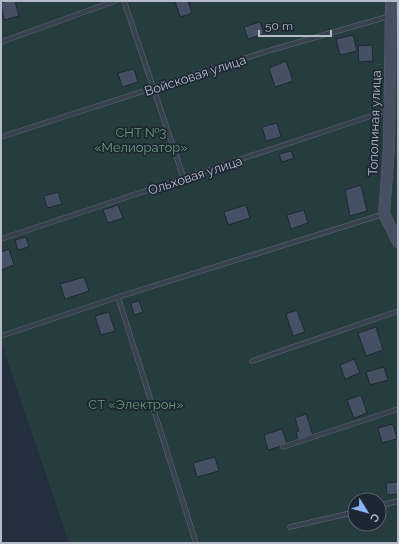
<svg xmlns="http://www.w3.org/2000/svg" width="399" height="544" viewBox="0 0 399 544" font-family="Raleway,sans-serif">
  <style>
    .green { fill: #263c3f; fill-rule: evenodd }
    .building { fill: #455162; stroke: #1f2835 }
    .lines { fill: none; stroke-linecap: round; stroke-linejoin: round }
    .lane-casing { stroke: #565f6c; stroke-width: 5.5 }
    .secondary-casing { stroke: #565f6c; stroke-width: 12 }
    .lane { stroke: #38414e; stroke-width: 4 }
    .secondary { stroke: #465061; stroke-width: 11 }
    .labels { text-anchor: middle; stroke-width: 3.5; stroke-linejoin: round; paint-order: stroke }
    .street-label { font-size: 13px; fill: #b4bcc9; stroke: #1d2633 }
    .park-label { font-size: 13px; fill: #6b9a76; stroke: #1d2633 }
  </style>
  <rect width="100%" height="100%" fill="#242f3e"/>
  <path class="green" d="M1 1H398V543H69L1 342ZM355 500H379V524H355Z"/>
  <path class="building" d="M8 1H15L19 16 4 20 1 3Z
    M175 1H188L192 13 180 17Z
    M260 22 264 34 248 39 244 27Z
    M353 35 357 51 340 55 336 39Z
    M372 45 373 61 359 62 358 46Z
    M286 61 293 81 275 87 269 68Z
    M134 69 138 82 122 87 118 73Z
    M277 123 281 137 266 141 262 127Z
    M291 151 294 158 282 162 279 154Z
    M361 185 367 211 350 216 345 190Z
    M58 192 62 204 47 208 44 196Z
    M118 205 123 218 108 223 103 210Z
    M246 205 250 218 228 225 224 212Z
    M304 210 308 223 291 229 287 215Z
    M26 237 29 247 18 250 15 240Z
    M9 249 14 265 1 270V252Z
    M84 277 89 291 65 299 60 284Z
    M139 301 143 312 134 315 131 303Z
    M297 310 305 332 293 336 286 314Z
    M109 312 115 331 101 335 95 316Z
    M376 327 383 350 366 356 358 333Z
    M354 359 360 373 345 379 340 365Z
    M384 367 388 380 370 385 366 372Z
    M361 395 367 413 354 418 347 400Z
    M306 414 313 435 298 440 296 432 299 431 295 418Z
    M393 424 397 439 382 443 378 428Z
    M282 429 287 444 268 450 264 435Z
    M215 457 219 471 197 477 193 463Z
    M398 482V494L387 495 386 483Z"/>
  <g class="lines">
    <defs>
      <path id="lane" d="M124 1 184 179
        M1 42 115 1
        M1 137 271 50 390 16
        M1 239 389 110
        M118 297 196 543
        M1 336 118 297 384 214
        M252 361 398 311
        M283 447 398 409
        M379 506 398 501
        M290 527 355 512"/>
      <path id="secondary" d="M391 1 389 148 384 214 398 242"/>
    </defs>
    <use href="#lane" class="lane-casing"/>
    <use href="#secondary" class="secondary-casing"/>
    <use href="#lane" class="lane"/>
    <use href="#secondary" class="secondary"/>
  </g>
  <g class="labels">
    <g class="street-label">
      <text transform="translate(195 75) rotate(-18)" y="5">Войсковая улица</text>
      <text transform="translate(374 123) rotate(-88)" y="5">Тополиная улица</text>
      <text transform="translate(195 175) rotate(-18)" y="5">Ольховая улица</text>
    </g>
    <g class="park-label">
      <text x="141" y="137">СНТ №3<tspan x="141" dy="15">«Мелиоратор»</tspan></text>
      <text x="136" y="409">СТ «Электрон»</text>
    </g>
  </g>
  <rect width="399" height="544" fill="none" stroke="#b4bcc9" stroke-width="4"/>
  <g transform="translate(367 512) rotate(127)"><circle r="19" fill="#1d2633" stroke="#59626f"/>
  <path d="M0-3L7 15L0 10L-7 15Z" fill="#8ab4f8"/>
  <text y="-6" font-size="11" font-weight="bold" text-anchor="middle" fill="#b4bcc9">С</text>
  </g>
  <path d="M259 30v6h72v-6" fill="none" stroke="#b4bcc9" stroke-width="2"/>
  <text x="265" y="30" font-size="12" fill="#b4bcc9" stroke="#1d2633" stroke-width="3" paint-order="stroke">50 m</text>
</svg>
